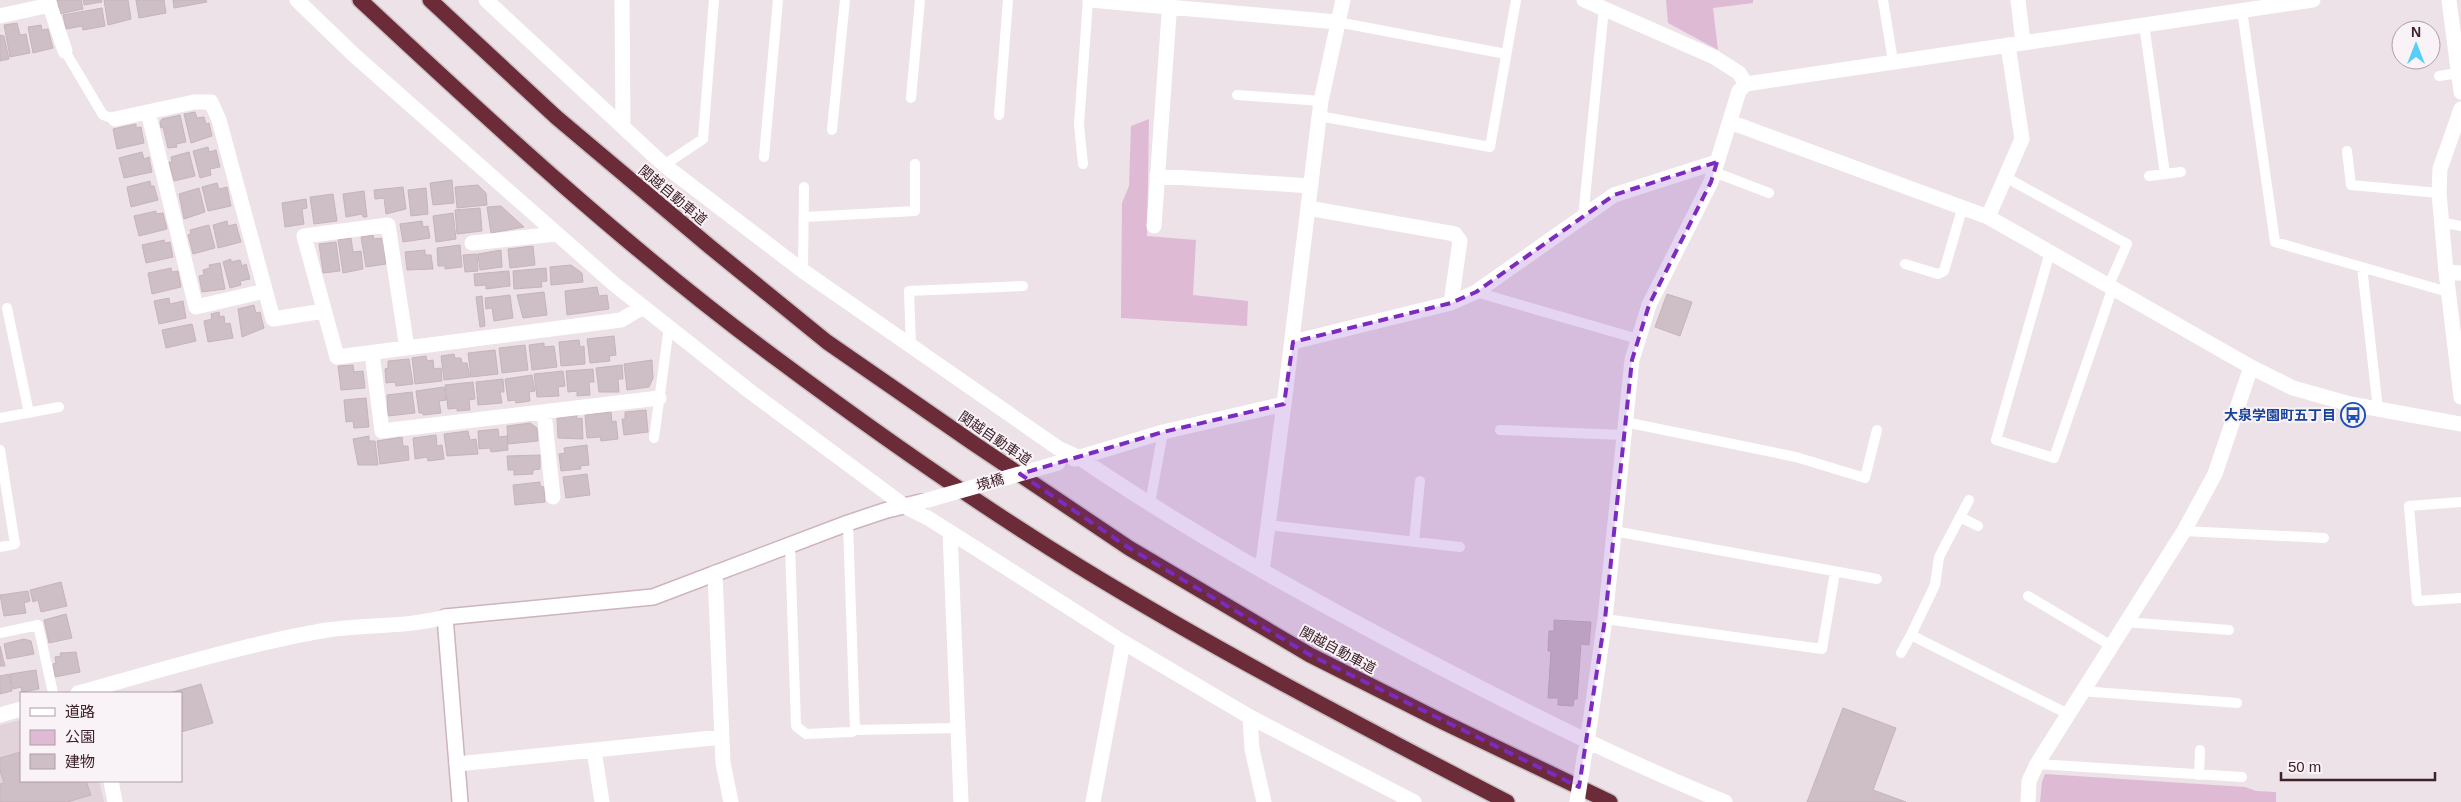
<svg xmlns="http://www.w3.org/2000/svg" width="2461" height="802" viewBox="0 0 2461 802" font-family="Arial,'Noto Sans JP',sans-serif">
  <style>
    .built { fill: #e1d3d9 }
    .green { fill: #dfbad5 }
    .building { fill: #cebec5; stroke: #c7b4bb }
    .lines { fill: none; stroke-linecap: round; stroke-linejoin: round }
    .secondary-casing { stroke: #cdb4bd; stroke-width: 18 }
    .highway-casing { stroke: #c9c1c3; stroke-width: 18 }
    .lane { stroke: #fff; stroke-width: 10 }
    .street { stroke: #fff; stroke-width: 15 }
    .secondary { stroke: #fff; stroke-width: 15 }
    .highway { stroke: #6c2b38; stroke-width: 15 }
    .street-bridge { stroke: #fff; stroke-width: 15 }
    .marked { fill: #7b2cbf; fill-opacity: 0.2; stroke: #7b2cbf; stroke-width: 4; stroke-dasharray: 10 6; stroke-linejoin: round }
    .labels { text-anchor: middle; stroke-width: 4; stroke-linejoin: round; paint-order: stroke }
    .street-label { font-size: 14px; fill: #3e2129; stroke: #f9f2f6 }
    .transit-label { font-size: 14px; font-weight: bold; fill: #164399; stroke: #f9f2f6; text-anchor: end }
  </style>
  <rect width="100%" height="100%" fill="#ede2e7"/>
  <path class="built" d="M21 720V781H99L104 802H0V725Z"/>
  <path class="green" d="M1666 0H1753V3L1713 8 1718 50 1668 23Z
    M1149 119 1147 236 1196 240 1193 295 1248 301 1247 326 1121 318 1122 203 1129 186 1131 126Z
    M2045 774 2245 787 2256 791 2276 792V802H2040L2042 782Z"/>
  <path class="building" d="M57 0H81L83 9 60 14Z
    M83 0H101L102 2 84 5Z
    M104 0H128L131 19 108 25Z
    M136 0H164L166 13 139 18Z
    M173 0H206L207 2 174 8Z
    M102 8 105 26 83 30 82 26 66 29 63 15Z
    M17 23 20 35 26 34 30 53 10 57 4 25Z
    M41 25 42 30 48 29 53 48 33 53 28 27Z
    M0 35 4 36 9 59 0 61Z
    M195 112 197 118 204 117 206 124 209 123 212 136 191 143 184 114Z
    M180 115 186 142 176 144 177 147 168 148 163 127 161 128 160 122 162 119Z
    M136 124V128L141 127 144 143 117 149 113 129Z
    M208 147 209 152 216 150 220 167 210 169 211 175 200 178 193 151Z
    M142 152 144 159 149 157 152 172 124 178 119 158Z
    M189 152 195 176 174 181 169 162H172L171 157Z
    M452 180 454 203 433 205 430 183Z
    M150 181 151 186H154L158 200 131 207 127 187Z
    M217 183 219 189 227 187 231 206 208 211 202 187Z
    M478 185 486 193 487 205 457 208 455 187Z
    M403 187 406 209 386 214 384 198 375 199 374 190Z
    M199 188 205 212 184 219 179 194Z
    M426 188 428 214 411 216 408 190Z
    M364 191 367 217H363L362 214 346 217 343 194Z
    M333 194 337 221 314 224 310 197Z
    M306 199 307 208 302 209 304 224 285 227 282 203Z
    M501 206 524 227 491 233 487 207Z
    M480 208 482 231 457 234 455 210Z
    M156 211V214L163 213 167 229 139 236 134 216Z
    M453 213 456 239 436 242 433 216Z
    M227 221 228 226 236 224 241 242 218 248 213 225Z
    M422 221 423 227 428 226 430 238 403 242 400 224Z
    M209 225 215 248 193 254 188 235 191 234 190 230Z
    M373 235 374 239 383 238 386 264 366 267 361 237Z
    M351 238 353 252 361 251 363 269 343 273 338 240Z
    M164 240 165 243 170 242 173 257 146 263 142 245Z
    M336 242 340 271 323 273 319 244Z
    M460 245 462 267 445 269V266H438L437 248Z
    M533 246 535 265 510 268 508 249Z
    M425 250V255H431L433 269 407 270 405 252Z
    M501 250 502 267 480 270 478 254Z
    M477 254 478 271 465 272 463 255Z
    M231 259V262L240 260 242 266 246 264 250 279 240 281 241 285 230 288 223 262Z
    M220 263 225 289 202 292 199 276 204 275 203 270 210 268 209 265Z
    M571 265 582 273 583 282 551 285 550 267Z
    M171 268 172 272 178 271 181 287 152 294 148 273Z
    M546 268 547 281 541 282 542 287 514 289 513 271Z
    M509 271 510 286 486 289V285L475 286 474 274Z
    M597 287 599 296 607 295 609 309 567 315 565 291Z
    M544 292 547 315 523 318 517 295Z
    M1667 294 1692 302 1680 336 1655 327Z
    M510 295 513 318 494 321 492 308 486 309 485 298Z
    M482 296 485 326 480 327 476 297Z
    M169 298 170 304 183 301 186 318 159 324 154 301Z
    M254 305 256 313 260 312 264 328 242 337 238 309Z
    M219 312 220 317 224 316 225 324 230 323 233 338 208 342 204 321 212 319 211 314Z
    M192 324 196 341 166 348 162 330Z
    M614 336 616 355 609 356 610 361 590 363 587 339Z
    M579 340 580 347 584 346 585 364 561 366 559 342Z
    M544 343V347L554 346 557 367 532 370 529 345Z
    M525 345 528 370 502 373 499 348Z
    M495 350 498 374 471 377 468 353Z
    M454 354 455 358H461L462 363H467L470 377 444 380 441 356Z
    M426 356 427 361 433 360 434 369 441 368 442 381 415 384 412 358Z
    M409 359 413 384 396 386 395 382 386 383 385 369 388 368V361Z
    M652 360 653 378 649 387 627 390 624 364Z
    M353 365 354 372 363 371 365 388 341 390 338 366Z
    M622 365 623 379H618L619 392H599L596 368Z
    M593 369 594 382H589L590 395 577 396V391L568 392 566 371Z
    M563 371 565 386 558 387 559 396 537 397 534 374Z
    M532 375 535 391 529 392 530 401 516 403 515 400 508 401 505 379Z
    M503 379 504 392H500L502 403 478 405 476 382Z
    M473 382 475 399 469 400 470 410 457 411V408L448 409 445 385Z
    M444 387 446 400 439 401 441 413 423 415V413H419L416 391Z
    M412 392 415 413 388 416 387 395Z
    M366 398 369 427 354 428 353 421 346 422 344 400Z
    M646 410 648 432 624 435 622 419H625V412Z
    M611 412 612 422 616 421 618 439 601 441 600 437 587 438 585 415Z
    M577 415V419L582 418 583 439 558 438 557 418Z
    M530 423 537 428 538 441 508 444 507 426Z
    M498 429 499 437 507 436 508 450 491 452 490 448 479 449 478 431Z
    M468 431 470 440 476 439 478 454 447 456 444 434Z
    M436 435 437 446 442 445 444 459 428 461 427 457 415 459 413 438Z
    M369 436V441H375L378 465H358L353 439Z
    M402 437 403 446H408L409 460 380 464 377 441Z
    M587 445 589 465 580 466 581 469 561 471 559 454 565 453 564 448Z
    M540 455V469L533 470V474L514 475V470H508L507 456Z
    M587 474 590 495 566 498 563 477Z
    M540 482V486L544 487 545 502 515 505 513 485Z
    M61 582 67 606 41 612 38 600 33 602 30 590Z
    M28 591 30 601 24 603 26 613 4 616 0 595Z
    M66 614 72 638 49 643 44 620Z
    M1554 620 1591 622 1589 645 1581 644 1577 699H1574L1573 706 1558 705V698H1548L1551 651H1548L1549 631H1554Z
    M24 639 31 641 34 654 7 659 4 644Z
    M0 646 5 666H0Z
    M76 652 80 672 55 677 53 664 56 663 55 657 61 656 60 653Z
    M36 670 39 689 22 692 21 687 13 689 10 674Z
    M9 674 12 691 0 694V676Z
    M201 684 213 723 181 732V693H169Z
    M1843 708 1896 728 1873 790 1906 802H1807Z
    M21 752V781H86L91 795 67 802H0V784L4 783 0 771V758Z"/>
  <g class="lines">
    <defs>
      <path id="secondary" d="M460 802 445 617 653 597 848 523 887 510 921 502"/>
      <path id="highway" d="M360 0C494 125 629 250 777 359 875 432 976 503 1080 567 1219 652 1363 727 1507 802
        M430 0 556 117 709 246 827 342 973 443 1129 548 1310 655 1441 721 1610 802"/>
    </defs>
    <use href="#secondary" class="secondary-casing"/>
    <use href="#highway" class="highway-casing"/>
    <path class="lane" d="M1883 0 1893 61
      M2242 10 2275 242 2448 292
      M1337 22 1506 54
      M2144 24 2165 174
      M65 51 103 115 115 119
      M2439 76 2459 73
      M1237 95 1321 101
      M911 98 920 0
      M999 115 1008 0
      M1319 116 1490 147 1516 0
      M832 130 845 0
      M2347 151 2351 185 2439 193
      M764 157 778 0
      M1083 164 1079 125 1088 0
      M664 165 703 139 714 0
      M1714 172 1769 193
      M2149 176 2181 172
      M2007 178 2127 244 2109 285
      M805 217 915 211V164
      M1583 218 1604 8
      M2440 222 2461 226
      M2050 252 1996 440 2054 458 2113 287
      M1905 264 1938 274 1944 271 1963 206
      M2362 267 2378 409
      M803 271 804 187
      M1476 292 1638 339
      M7 308 29 413
      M911 345 909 291 1023 286
      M0 418 59 407
      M1625 422 1796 457 1865 478 1877 430
      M1500 430 1623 435
      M654 438 669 327
      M0 450 15 544 0 547
      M1969 500 1939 557 1935 585 1911 635 2068 714
      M2461 502 2409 506 2417 601 2461 598
      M1150 503 1163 432
      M1960 517 1978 526
      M848 523 855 730
      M1268 525 1460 547
      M1614 531 1877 579
      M2184 531 2324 538
      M1414 542 1420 481
      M790 545 796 726 806 734 852 732 855 730 958 728
      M2028 596 2110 645
      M1605 619 1822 649 1835 572
      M2125 622 2229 630
      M0 633 38 625 53 693
      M1901 653 1911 635
      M2081 691 2237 703
      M2037 764 2242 777
      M2199 775 2200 750"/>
    <path class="street" d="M48 0 65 51
      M297 0 354 55 614 284 752 393 906 507 928 518 1123 642 1250 717 1414 802
      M486 0 664 165 803 271 1058 448 1080 458C1187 531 1301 594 1415 654 1516 707 1619 759 1725 802
      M622 0 623 127
      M1090 0 1337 22
      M1584 0 1714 57 1739 73 1746 84
      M2018 0 2023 42
      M2449 0 2461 92
      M0 16 50 5
      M2461 109 2440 169 2439 193 2446 272 2461 397
      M148 112 196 307 265 291
      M115 119 194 102H211L219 120 273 319 324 311
      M1730 122 1988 217 2251 367 2293 388 2350 404 2461 424
      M1157 176 1311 186
      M1308 208 1455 234 1460 241 1451 303
      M1988 217 2022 139 2008 45
      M1154 226 1170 0
      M472 243 556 234
      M2446 272 2461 273
      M1293 342 1451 303 1476 292 1614 195 1717 162
      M407 348 388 225 304 236 337 357 621 320 643 307
      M372 353 382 431 659 398
      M544 412 553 497
      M1074 459 1163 432 1284 404 1321 101 1343 0
      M950 532 961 802
      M1262 571 1284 404
      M715 573 723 763 731 802
      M78 693C158 671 238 646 321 631 362 624 405 628 445 617
      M0 715 21 709
      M1250 717 1252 749 1264 802
      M594 750 602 802
      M1586 750 1605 619 1632 360 1649 305 1711 182 1739 91 1746 84 2313 0
      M457 764 722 737
      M111 781 115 802
      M1093 802 1123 642
      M2028 802 2029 781 2037 764 2184 531 2215 474 2251 367"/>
    <use href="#secondary" class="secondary"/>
    <use href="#highway" class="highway"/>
    <path class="street-bridge" d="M921 502 1058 463
      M1577 802 1585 752"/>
  </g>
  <path class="marked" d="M1717 162 1711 182 1649 305 1632 360 1605 619 1579 787 1310 655 1129 548 1020 474 1163 432 1284 404 1293 342 1451 303 1476 292 1614 195Z"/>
  <defs>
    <symbol id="bus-ring" viewBox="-11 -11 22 22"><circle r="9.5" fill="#f9f2f6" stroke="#1a4fb4" stroke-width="1.5"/><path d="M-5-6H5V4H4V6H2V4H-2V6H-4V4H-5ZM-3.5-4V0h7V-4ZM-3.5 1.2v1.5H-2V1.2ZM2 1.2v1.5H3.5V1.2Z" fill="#1a4fb4"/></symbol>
  </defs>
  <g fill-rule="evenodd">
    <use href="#bus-ring" x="2339" y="401" width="28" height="28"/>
  </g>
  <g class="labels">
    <g class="street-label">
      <text transform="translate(673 195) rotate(40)" y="5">関越自動車道</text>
      <text transform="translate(995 438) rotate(34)" y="5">関越自動車道</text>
      <text transform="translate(990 482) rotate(-16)" y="5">境橋</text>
      <text transform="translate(1338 650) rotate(28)" y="5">関越自動車道</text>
    </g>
    <g class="transit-label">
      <text x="2336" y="420">大泉学園町五丁目</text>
    </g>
  </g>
  <rect x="20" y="692" width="162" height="90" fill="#f9f2f6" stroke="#ae9ea4"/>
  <rect x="30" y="708" width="25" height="8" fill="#ffffff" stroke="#ae9ea4"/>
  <text x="65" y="717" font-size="15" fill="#3e2129">道路</text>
  <rect x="30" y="730" width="25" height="15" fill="#dfbad5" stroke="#ae9ea4"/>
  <text x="65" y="742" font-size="15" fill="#3e2129">公園</text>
  <rect x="30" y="754" width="25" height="15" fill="#cebec5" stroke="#ae9ea4"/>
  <text x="65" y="767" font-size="15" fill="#3e2129">建物</text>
  <g transform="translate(2416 45)"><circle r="24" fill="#f9f2f6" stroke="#ae9ea4"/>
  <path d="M0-4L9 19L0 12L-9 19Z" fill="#55cff8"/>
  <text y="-8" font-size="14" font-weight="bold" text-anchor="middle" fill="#3e2129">N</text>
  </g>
  <path d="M2281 772v8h154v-8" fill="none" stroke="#3e2129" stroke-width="2.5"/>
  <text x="2288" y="772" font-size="15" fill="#3e2129" stroke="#f9f2f6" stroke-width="4" paint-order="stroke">50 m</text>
</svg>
